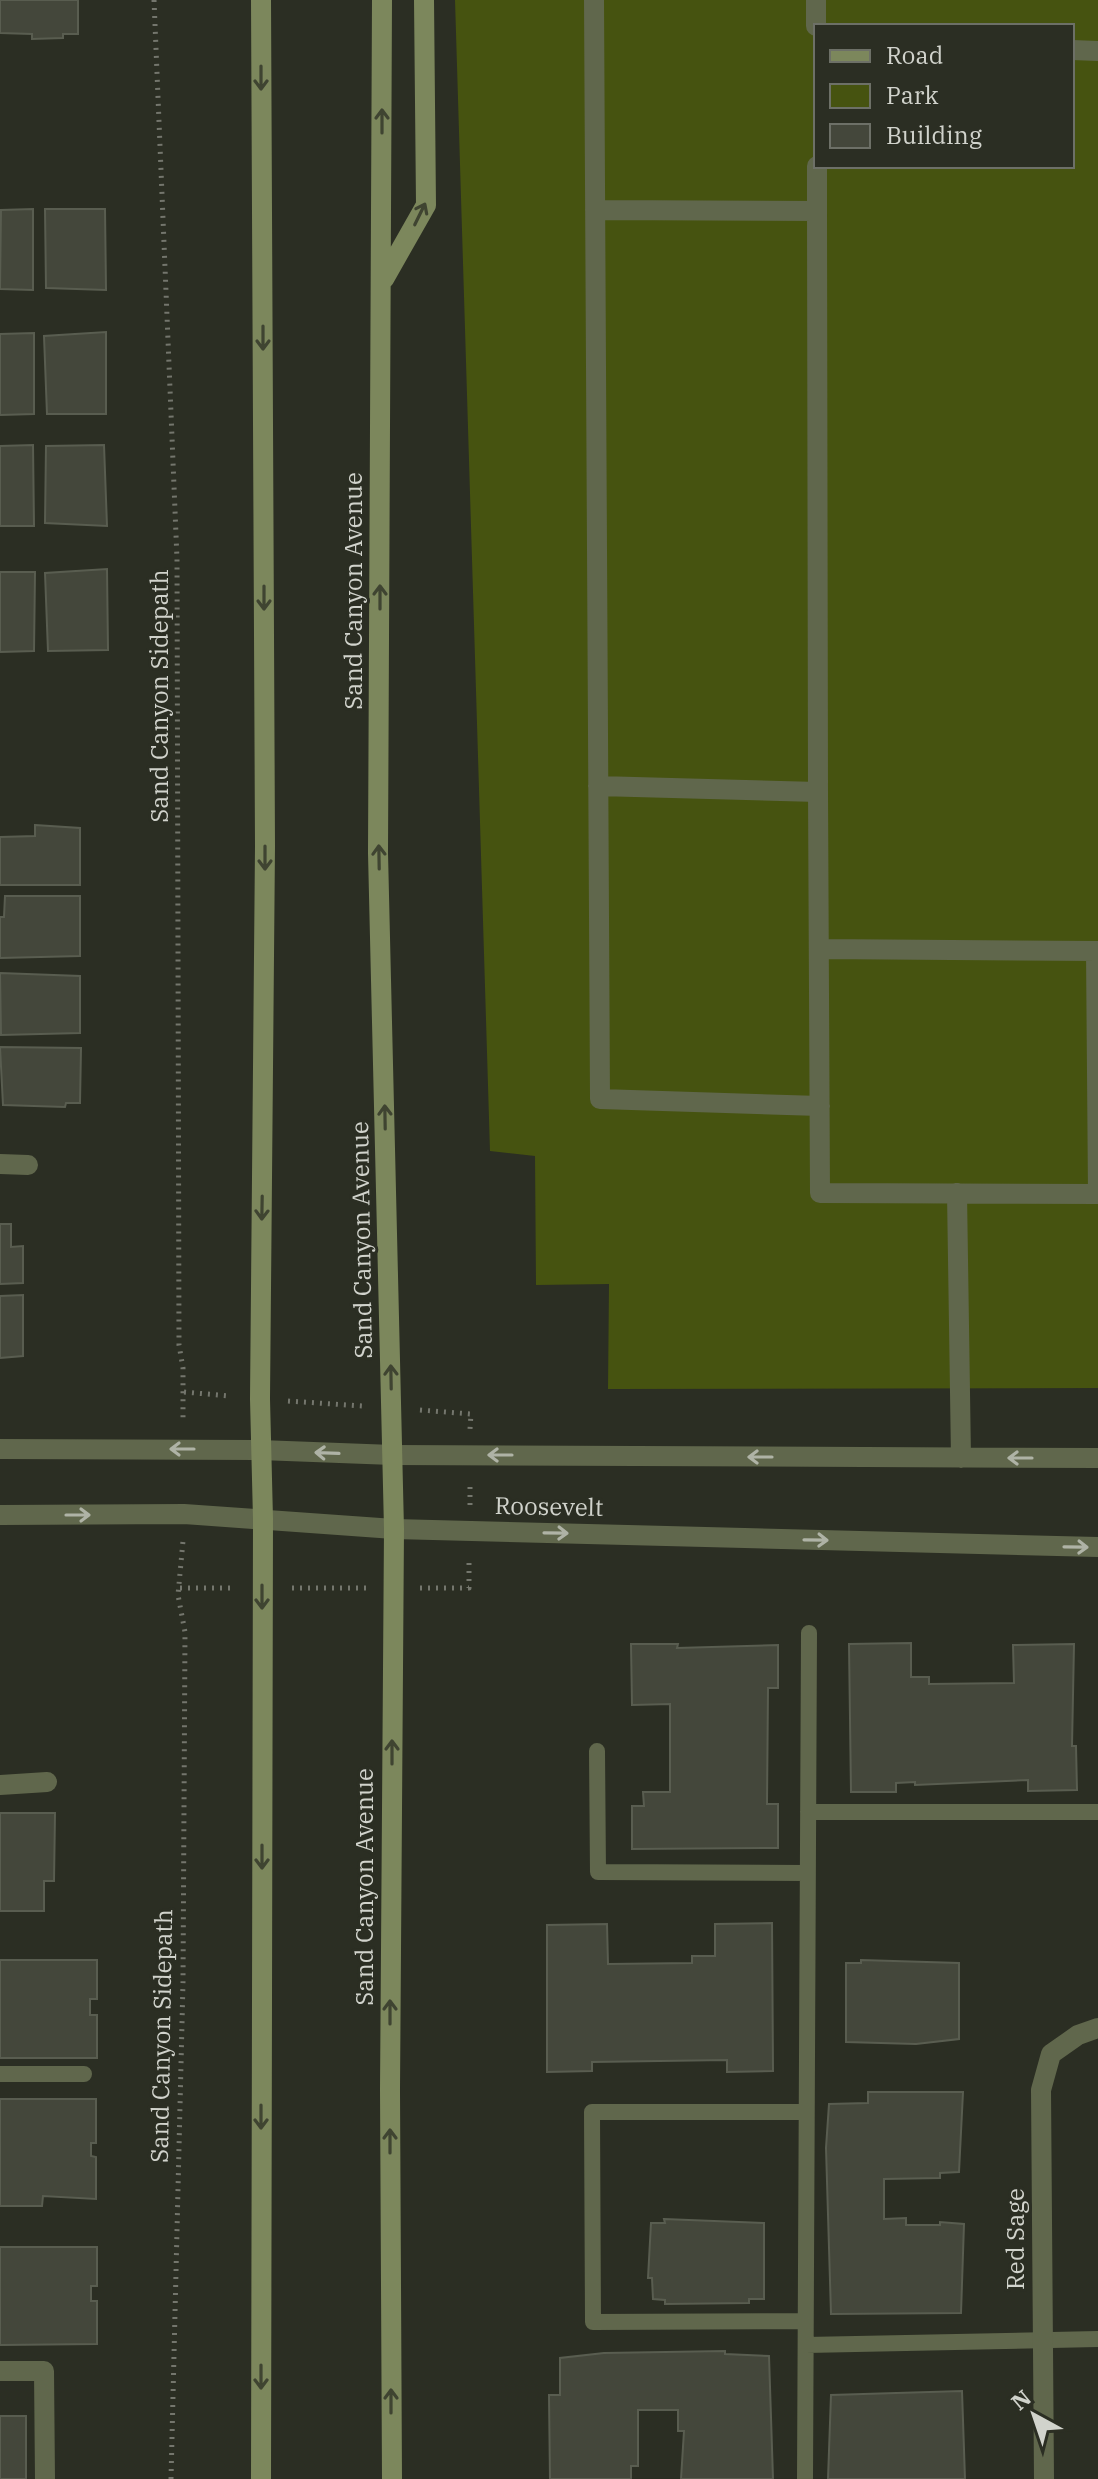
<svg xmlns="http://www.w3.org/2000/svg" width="1098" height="2479" viewBox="0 0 1098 2479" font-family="'IBM Plex Serif',serif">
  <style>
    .green { fill: #465310; fill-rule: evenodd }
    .building { fill: #44473b; stroke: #595d50; stroke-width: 2 }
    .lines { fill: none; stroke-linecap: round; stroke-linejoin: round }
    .path { stroke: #74766d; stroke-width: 5; stroke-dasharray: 2 6; stroke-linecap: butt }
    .service { stroke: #60674c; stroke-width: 16 }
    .minor { stroke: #60674c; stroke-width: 20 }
    .tertiary { stroke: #60674c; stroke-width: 20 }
    .secondary { stroke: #7c875c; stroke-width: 20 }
    .oneway { stroke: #3f4431 }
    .oneway2 { stroke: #afb3a6 }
    .labels { text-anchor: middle; stroke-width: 6; stroke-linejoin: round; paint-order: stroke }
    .street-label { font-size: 24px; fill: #d1d3cc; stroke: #2b2e23 }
  </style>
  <rect width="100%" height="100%" fill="#2b2e23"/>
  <path class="green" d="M455 0H1098V1388L608 1389 609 1284 536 1285 535 1156 490 1151ZM816 26H1072V166H816Z"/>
  <path class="building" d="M0 0H78V34H63V38L32 39V34L0 33Z
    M33 209V290L0 289 1 210Z
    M45 209H105L106 290 46 288Z
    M106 332V414H47L44 336Z
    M34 333V414L0 415V334Z
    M33 445 34 526H0V446Z
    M104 445 107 526 45 523 46 446Z
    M107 569 108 650 48 651 45 573Z
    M0 572H35L34 651 0 652Z
    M35 825 80 828V885H0V837L35 836Z
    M5 896H80V956L0 958V917H4Z
    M0 973 80 976V1033L1 1035Z
    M0 1047 81 1048 80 1103H66L65 1107 3 1105Z
    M0 1224H11V1247L23 1246V1283L0 1284Z
    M23 1295V1356L0 1358V1296Z
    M911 1643V1677H929V1684L1014 1683 1013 1645 1074 1644 1072 1746H1076L1077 1790 1028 1791V1780L915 1785V1782L896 1783V1792H851L849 1644Z
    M631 1644H678L677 1648 778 1645V1688H768L767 1804H778V1848L632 1849V1806H644L643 1792H670V1704L632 1705Z
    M0 1813H55L54 1881H44V1911H0Z
    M772 1923 773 2071 727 2072V2060L592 2062V2071L547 2072V1925L607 1924 608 1964 692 1963V1956H715V1924Z
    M0 1960H97V1999H90V2015H97V2058H0Z
    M861 1960 959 1963V2039L916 2044 846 2042V1963H861Z
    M868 2092H963L959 2172 940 2173V2178L884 2179V2219L906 2218V2225H940V2222L964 2224 961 2313 831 2314 826 2148 829 2104 868 2103Z
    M0 2099H96V2143H91V2156L96 2157V2199L43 2196 42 2206H0Z
    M664 2219 764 2223V2299H749V2303L665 2304V2300L653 2299 652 2278H648L651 2223H665Z
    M0 2247H97V2286H91V2301H97V2344L0 2345Z
    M725 2351V2354L769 2356 773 2479H681L684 2431H678V2410H638V2466H631V2479H550L549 2395H560V2358L604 2353Z
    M962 2391 965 2479H828L831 2395Z
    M0 2416H26V2479H0Z"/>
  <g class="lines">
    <path class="path" d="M154 0 177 559 179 1345 183 1368V1423
      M184 1392 230 1396
      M288 1401 362 1406
      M420 1410 471 1414 470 1429
      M470 1505V1483
      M180 1588H234
      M292 1588H366
      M420 1588H469V1559
      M171 2479 183 1982 185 1632 178 1595 183 1541"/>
    <path class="service" d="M597 1751 598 1872 807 1873
      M808 1812H1098
      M0 2074H84
      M805 2321 593 2322 592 2112H806
      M806 2345 1098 2339
      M805 2479 809 1633"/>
    <path class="minor" d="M594 0 600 1099 820 1106
      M816 0V26
      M1072 50 1098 51
      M595 210 817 211V166
      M598 786 818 792 817 211
      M818 792 820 1193 1098 1194 1096 951
      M819 949 1098 951
      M0 1164 28 1165
      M957 1193 961 1458
      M393 1455 1098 1458
      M394 1529 1098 1547
      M0 1785 47 1782
      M0 2371H44L45 2479
      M1044 2479 1041 2090 1051 2054 1078 2035 1098 2028"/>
    <path class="tertiary" d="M0 1449 260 1450 393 1455
      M0 1515 184 1514 394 1529"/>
    <path class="secondary" d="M382 0 378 853 394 1529 390 2090 392 2479
      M384 279 426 205 424 0
      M261 2479 263 1519 260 1399 265 846 261 0"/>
  </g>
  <defs><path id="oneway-shaft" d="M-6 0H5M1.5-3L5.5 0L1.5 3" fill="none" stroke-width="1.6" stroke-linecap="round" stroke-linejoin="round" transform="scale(2)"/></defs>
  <g class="oneway">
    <use href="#oneway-shaft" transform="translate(261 78) rotate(90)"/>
    <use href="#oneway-shaft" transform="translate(382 121) rotate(-90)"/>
    <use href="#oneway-shaft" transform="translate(420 214) rotate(-64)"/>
    <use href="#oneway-shaft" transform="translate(263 338) rotate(90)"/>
    <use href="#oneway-shaft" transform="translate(380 597) rotate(-90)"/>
    <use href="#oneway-shaft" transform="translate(264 598) rotate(90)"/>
    <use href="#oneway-shaft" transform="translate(379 857) rotate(-91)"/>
    <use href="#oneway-shaft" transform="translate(265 858) rotate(90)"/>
    <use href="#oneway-shaft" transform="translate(385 1117) rotate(-91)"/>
    <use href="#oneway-shaft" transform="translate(262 1208) rotate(91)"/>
    <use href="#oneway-shaft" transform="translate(391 1377) rotate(-91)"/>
    <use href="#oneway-shaft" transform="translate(262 1597) rotate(90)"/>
    <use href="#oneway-shaft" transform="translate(392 1752) rotate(-90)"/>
    <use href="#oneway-shaft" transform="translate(262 1857) rotate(90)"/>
    <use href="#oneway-shaft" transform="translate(390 2012) rotate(-90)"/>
    <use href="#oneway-shaft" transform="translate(261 2117) rotate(90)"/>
    <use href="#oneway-shaft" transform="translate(390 2141) rotate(-90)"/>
    <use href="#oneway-shaft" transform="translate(261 2377) rotate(90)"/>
    <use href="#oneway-shaft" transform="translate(391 2401) rotate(-90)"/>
  </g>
  <g class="oneway2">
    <use href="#oneway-shaft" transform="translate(182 1449) rotate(-180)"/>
    <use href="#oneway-shaft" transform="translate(327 1453) rotate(-178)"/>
    <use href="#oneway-shaft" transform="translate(500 1455) rotate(-180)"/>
    <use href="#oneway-shaft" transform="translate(760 1457) rotate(-180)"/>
    <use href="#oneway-shaft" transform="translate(1020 1458) rotate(-180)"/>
    <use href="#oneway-shaft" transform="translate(78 1515)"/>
    <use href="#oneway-shaft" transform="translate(556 1533) rotate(1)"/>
    <use href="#oneway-shaft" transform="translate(816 1540) rotate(1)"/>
    <use href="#oneway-shaft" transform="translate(1076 1547) rotate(1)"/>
  </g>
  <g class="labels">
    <g class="street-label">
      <text transform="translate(354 591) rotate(-90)" y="8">Sand Canyon Avenue</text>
      <text transform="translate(160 696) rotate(-90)" y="8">Sand Canyon Sidepath</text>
      <text transform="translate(362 1240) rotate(-91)" y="8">Sand Canyon Avenue</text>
      <text transform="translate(549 1507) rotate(1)" y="8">Roosevelt</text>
      <text transform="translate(365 1887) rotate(-90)" y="8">Sand Canyon Avenue</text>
      <text transform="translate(162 2036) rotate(-89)" y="8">Sand Canyon Sidepath</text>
      <text transform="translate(1016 2239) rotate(-90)" y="8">Red Sage</text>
    </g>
  </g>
  <rect x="814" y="24" width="260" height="144" fill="#2b2e23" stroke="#6d7067" stroke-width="2"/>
  <rect x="830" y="50" width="40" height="12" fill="#7c875c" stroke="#6d7067" stroke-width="2"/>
  <text x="886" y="64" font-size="24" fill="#d1d3cc">Road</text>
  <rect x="830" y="84" width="40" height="24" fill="#465310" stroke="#6d7067" stroke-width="2"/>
  <text x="886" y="104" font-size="24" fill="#d1d3cc">Park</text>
  <rect x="830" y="124" width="40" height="24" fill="#44473b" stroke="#6d7067" stroke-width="2"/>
  <text x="886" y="144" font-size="24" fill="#d1d3cc">Building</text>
  <g transform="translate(1034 2415) rotate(320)" stroke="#2b2e23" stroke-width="6" paint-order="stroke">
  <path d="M0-6L14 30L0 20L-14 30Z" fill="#d1d3cc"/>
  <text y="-12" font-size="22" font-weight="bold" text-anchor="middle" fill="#d1d3cc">N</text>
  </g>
</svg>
